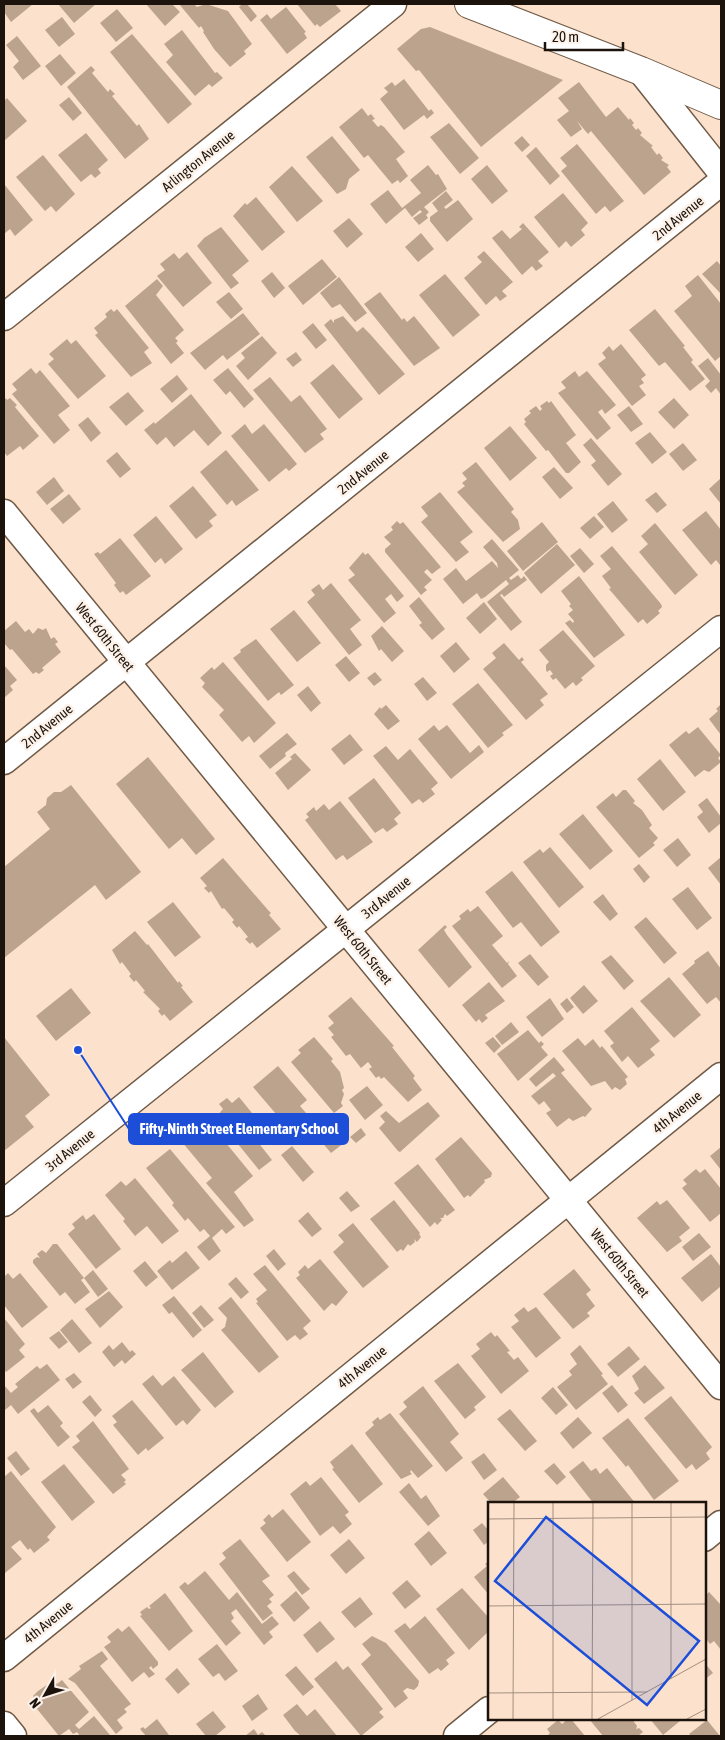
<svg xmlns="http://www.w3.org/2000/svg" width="725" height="1740" viewBox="0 0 725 1740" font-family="'Asap Condensed',sans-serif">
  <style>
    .building { fill: #bca38e }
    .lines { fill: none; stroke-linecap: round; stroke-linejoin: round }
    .street-casing { stroke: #705a47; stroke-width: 29 }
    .secondary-casing { stroke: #705a47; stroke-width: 30 }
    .street { stroke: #fff; stroke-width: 26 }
    .secondary { stroke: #fff; stroke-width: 28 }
    .labels { text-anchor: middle; stroke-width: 5; stroke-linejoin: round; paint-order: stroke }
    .street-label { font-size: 14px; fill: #1c130c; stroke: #fdf2e9 }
    .inset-road { fill: none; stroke: #a28f7f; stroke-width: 1 }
    .view { fill: #1d4ed8; fill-opacity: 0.15; stroke: #1d4ed8; stroke-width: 2.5 }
    .inset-edge { fill: none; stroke: #1c130c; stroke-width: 2.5 }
    .leader { fill: none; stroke: #1d4ed8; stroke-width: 2 }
    .callout-dot { fill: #1d4ed8; stroke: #fdf2e9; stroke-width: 2 }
    .callout { fill: #1d4ed8; stroke: #1d4ed8; stroke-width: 2 }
    .callout-label { font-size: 15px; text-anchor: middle; font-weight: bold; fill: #fff }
  </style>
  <rect width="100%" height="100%" fill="#fce2cc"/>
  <path class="building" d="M4 4H33L11 22 4 12Z
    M58 4H96L74 23Z
    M146 4H172L180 12 165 26Z
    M179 4H194L197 7 206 4 228 11 252 44 244 51 246 54 230 67 214 49 203 32 204 31 201 26 199 28Z
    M242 4H247L257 16 251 22 239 7Z
    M297 4H335L341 11 320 27 317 24 315 26Z
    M286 7 306 32 304 33 307 38 287 54 260 20 267 14 271 19Z
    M117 9 133 28 116 42 100 23Z
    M62 17 75 34 59 47 45 30Z
    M430 27 563 80 481 147 419 70 416 71 397 49 421 29Z
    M182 30 215 73 217 72 223 78 212 87 209 84 195 96 166 62 173 55 164 44Z
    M132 34 192 104 168 124 110 52Z
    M17 36 41 66 23 80 13 67 19 61 6 45Z
    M60 54 76 73 61 86 45 66Z
    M91 66 95 70 92 73 108 92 110 89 115 94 112 96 137 126 139 124 149 139 125 159 67 87Z
    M404 79 429 111 431 109 434 113 427 119 424 115 404 130 380 99 388 92 384 88 392 82 395 86Z
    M579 82 606 117 618 107 629 120 630 118 634 123 632 125 636 130 638 128 642 133 640 135 653 146 651 147 657 155 659 153 663 158 661 160 669 165 667 167 671 172 644 195 591 131 588 134 577 121 582 129 571 137 557 120 569 111 558 98Z
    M69 97 82 113 73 121 59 105Z
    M7 98 27 121 4 141V101Z
    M362 108 368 116 371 114 375 119 372 120 378 127 381 125 384 127 405 152 396 159 408 176 400 183 398 180 392 184 368 155 364 158 339 127Z
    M449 123 479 158 460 174 430 137Z
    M86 133 108 160 98 169 101 173 95 178 91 174 81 182 58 155Z
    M332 136 360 170 349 179 346 189 337 194 306 157Z
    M522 136 530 145 522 152 514 143Z
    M577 144 624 201 610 212 605 206 596 214 561 171 567 166 560 158Z
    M536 147 560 176 550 185 526 156Z
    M43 155 75 194 56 212 51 206 45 211 16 177Z
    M428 165 436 175 438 174 447 189 424 207 429 212 426 215 428 218 419 225 413 218 422 212 420 210 412 217 405 208 386 224 370 204 388 190 402 208 421 193 410 180Z
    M487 165 508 191 492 204 471 179Z
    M292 166 323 201 297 222 269 187Z
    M4 184 33 220 15 236 10 229 4 234Z
    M446 191 453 200 444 207 446 209 458 200 473 219 447 242 430 221V217L438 211 432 203Z
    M563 193 588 223 581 230 585 235 571 247 566 241 559 248 534 217Z
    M256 197 285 232 262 251 233 216 245 203 247 205Z
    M349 218 363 234 347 248 333 231Z
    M523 223 549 252 538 261 543 266 536 271 532 266 522 275 492 238 502 230 510 239 522 229 519 227Z
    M221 227 249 261 232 275 239 283 231 289 197 246 204 238Z
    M421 233 434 249 418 262 405 247Z
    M484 251 513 282 502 291 507 296 500 301 496 296 486 305 464 278 482 262 477 257Z
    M187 252 212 283 183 307 157 276 165 270 160 264 174 253 179 259Z
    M322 259 337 277 303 305 288 286Z
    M717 261 721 266V294L702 274Z
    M272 272 285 288 274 298 261 281Z
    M445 274 480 315 453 337 419 295Z
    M698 275 721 304V356L715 361 674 311 692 296 685 286Z
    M339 277 367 313 355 322 340 304 332 308 320 293Z
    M157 279 163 286 156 295 184 330 175 338 178 341 176 343 184 353 171 364 125 306Z
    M229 292 243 309 231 319 216 302Z
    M380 292 402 320 404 318 407 322 414 316 440 348 414 366 364 304Z
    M111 309 114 312 117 309 149 348 144 352 152 363 131 377 95 335 98 333 94 328 107 317 105 314Z
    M655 309 685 346 683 347 693 360 691 362 705 379 690 391 665 362 659 366 629 330Z
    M243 313 260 334 227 360 223 355 205 370 190 353Z
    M343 316 357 332 363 327 370 334 405 374 379 395 324 325 331 319 334 323V320Z
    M313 323 327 340 316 349 302 332Z
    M262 336 277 353 248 380 236 366 245 358 241 353Z
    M67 339 71 344 76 340 106 376 78 399 48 364 54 359 49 354Z
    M621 344 646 375 641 379 644 383 639 386 646 395 632 406 598 364 606 358 602 353 609 346 613 351Z
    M296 352 302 360 293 367 286 359Z
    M708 358 721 375V395L716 388 711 393 705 386 710 381 698 366Z
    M333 364 363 399 339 419 310 383Z
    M31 368 36 374 40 370 70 406 58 415 70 430 54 444 12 394 17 390 12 384Z
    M228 368 254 399 244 408 230 391 226 395 213 380Z
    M575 371 579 377 587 371 616 405 605 414 602 409 598 412 611 428 597 440 558 393 566 388 561 382Z
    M177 375 188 389 172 403 160 389Z
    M270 377 291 402 300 395 327 429 320 434 324 439 305 453 253 390Z
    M128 392 144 411 126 426 109 407Z
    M191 394 222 433 208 446 194 430 174 447 166 437 157 445 144 430 154 422 155 424Z
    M6 398 7 400 10 398 17 405 15 407 39 436 23 450 20 446 7 456 4 452V400Z
    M674 398 689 415 674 429 658 412Z
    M547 401 549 403 551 401 576 435 566 443 581 462 569 473H566L548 450 546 451 524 424 526 422 524 419 531 413 529 411 536 406 540 411 542 409 540 406Z
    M629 406 643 424 631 432 617 415Z
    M88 417 101 433 91 442 78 425Z
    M245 424 252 434 264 424 297 464 289 471 286 468 269 482 231 436Z
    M510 426 537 458 510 481 484 448Z
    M650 432 667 452 652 464 635 443Z
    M591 438 622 474 608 486 591 465 596 461 583 445Z
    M683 443 697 460 683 471 669 454Z
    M226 450 259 490 236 506 232 500 227 505 200 472Z
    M117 452 131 469 120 478 106 461Z
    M476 462 514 509 511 512 518 520 520 529 503 542 457 492 465 486 462 483 467 479 462 473Z
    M554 467 573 488 560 499 542 477Z
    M54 477 64 491 47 505 36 492Z
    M721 478V504L709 489Z
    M193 486 217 515 209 521 213 526 196 539 169 506Z
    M440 492 473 532 460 542 469 552 456 562 421 522 428 516 421 507Z
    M656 492 667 505 657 513 645 500Z
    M69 494 81 509 63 524 50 509Z
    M613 501 628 520 612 533 597 514Z
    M706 511 721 530 720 565 716 560 711 565 682 530Z
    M156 516 183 549 165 564 161 558 155 563 133 535Z
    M594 516 604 527 590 539 580 528Z
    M397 521 400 524 403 522 441 567 432 574 427 569 424 572 432 580 424 587 427 590 421 595 385 552V549L391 544 384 537 393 530 391 527Z
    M542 522 558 542 523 571 507 551Z
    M655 523 698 575 675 595 639 552 648 544 641 536Z
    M120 538 151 576 126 595 123 591 120 593 114 585 116 583 94 554 98 552 100 554Z
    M492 539 519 570 509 578 511 580 518 575 521 579 524 576 527 580 504 597 502 594 500 595 522 622 511 631 487 602 509 584 506 580 485 597 481 599 477 593 463 604 443 579 456 568 466 581 492 561 498 568 497 563 483 547Z
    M557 544 575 565 541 594 524 573Z
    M612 546 661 604 662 607 658 611 660 613 647 624 643 619 638 623 609 589 611 588 602 576 611 569 600 556Z
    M580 548 594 564 584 573 570 556Z
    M363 552 365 555 368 553 404 596 397 602 391 594 385 599 396 613 384 623 348 580 355 575 349 568Z
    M579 576 625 635 594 658 565 623 570 620 573 623 574 621 568 614 573 610 569 606 571 604 561 591Z
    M331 583 361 620 350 629 362 645 349 655 307 602 315 595 311 590 319 584 323 590Z
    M419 597 445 629 432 640 419 625 422 623 409 606Z
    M484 602 497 619 480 634 466 618Z
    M294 610 321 643 297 662 270 629Z
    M16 621 25 632 29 629 33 634 38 628 43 630 46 628 51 639 54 637 58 642 55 644 61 652 42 668 44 670 39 674 36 672 33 674 12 649 10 650 4 643V631Z
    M382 626 404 651 392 662 381 649 379 651 371 636Z
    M563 630 595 666 581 678 583 680 576 686 573 682 565 689 556 678 553 680 550 676 553 674 550 670 547 672 546 670V665L549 662 539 650Z
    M256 639 294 685 281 695 279 692 268 701 233 658 241 652 240 650Z
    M456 642 470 659 454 673 440 656Z
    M504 643 519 660 522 657 524 660 521 662 548 694 540 700 544 705 526 720 483 669 496 658 492 653Z
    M346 656 360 673 349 682 335 665Z
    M223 662 276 723 254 743 249 736 242 742 219 715 224 710 202 687 205 683 200 678 212 667 214 670Z
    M4 665 17 680 10 686 13 690 4 698Z
    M375 672 382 680 374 686 367 678Z
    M423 677 437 693 427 701 414 684Z
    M478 683 513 725 502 733 504 735 488 748 452 704Z
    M308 686 321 703 311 712 297 695Z
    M721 704V735L709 719 718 711 716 709Z
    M386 705 400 721 388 730 374 714 380 707 381 709Z
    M434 725 439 731 447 725 470 753 479 745 484 752 451 779 418 739Z
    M698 727 721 755 718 758 721 762 709 772 704 770 695 777 669 745 686 731 689 734Z
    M287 733 297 744 285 753 286 756 270 769 259 756Z
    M350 734 363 750 344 765 331 749Z
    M386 746 398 760 410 749 438 783 431 789 435 794 423 803 419 799 412 804 373 756Z
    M295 753 311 770 288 790 275 773 292 759 290 757Z
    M148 757 215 839 196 855 182 838 169 849 116 784Z
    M660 759 686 792 663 811 637 779Z
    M374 778 401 813 394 819 398 824 387 832 383 828 375 833 348 798Z
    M71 785 141 872 106 900 95 885 4 958V867L50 829 37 812 46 805 47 798 54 792H61Z
    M623 790H626L635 801 633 803 642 810 652 825 649 828 658 838 653 843 655 845 639 858 596 807 613 793 616 797Z
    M707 798 721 817V823L709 833 697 817 703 812 698 805Z
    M340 801 373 842 347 860 343 855 336 860 305 820 309 817 306 814 314 807 316 811 324 804 329 810Z
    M583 814 613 851 590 870 559 834Z
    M678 838 691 855 677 867 663 850Z
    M550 847 584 887 559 908 523 862 540 849 543 853Z
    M721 857V885L708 868Z
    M223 858 268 910 271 913 269 915 281 929 257 948 252 942 250 944 245 939 248 937 239 926 237 928 232 922 234 920 224 908 222 909 211 891 209 893 204 888 207 886 200 878Z
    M639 864 650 877 644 883 633 869Z
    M512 871 560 932 541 947 521 922 513 928 485 892Z
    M688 887 712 918 697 930 672 899Z
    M603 894 618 914 610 921 593 902Z
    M173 902 201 937 175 957 147 922Z
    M478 906 503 936 492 945 507 963 509 961 508 964 517 976 502 988 452 926 461 919 459 916 468 909 470 912Z
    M646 917 677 953 664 964 634 927Z
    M445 925 447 927 444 930 447 935 472 967 449 988 418 950Z
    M135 931 147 945 148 944 178 983 179 981 183 986 181 987 193 1002 170 1021 164 1014 162 1016 158 1011 160 1009 143 992 145 991 136 980 134 982 129 976 131 974 122 962 120 964 112 950Z
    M708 951 721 969V1003L716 997 707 1004 682 974 695 963 694 961Z
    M530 954 549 977 538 986 518 963Z
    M611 955 634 981 624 990 601 962Z
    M669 977 701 1015 674 1038 640 1001Z
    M489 982 505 1001 485 1015 488 1018 482 1023 479 1019 476 1022 462 1005Z
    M584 985 598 1001 583 1014 570 998Z
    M71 988 91 1013 56 1041 36 1016Z
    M351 997 394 1046 392 1047 415 1076 413 1078 422 1090 408 1102 384 1077 381 1079 379 1076 376 1078 369 1069 372 1067 368 1062 361 1068 350 1054 346 1056 331 1037 334 1035 328 1028 334 1023 328 1016Z
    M550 998 564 1019 542 1037 526 1017Z
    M567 998 574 1007 567 1013 560 1004Z
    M632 1007 660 1041 650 1049 655 1055 638 1068 628 1056 622 1062 610 1046 614 1043 604 1031Z
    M511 1022 519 1032 502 1045 495 1036Z
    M528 1030 539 1043 541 1041 544 1044 541 1047 548 1055 518 1081 497 1054Z
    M4 1037 50 1095 25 1116 34 1127 4 1151Z
    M314 1037 333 1059 331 1061 340 1072 344 1088 342 1090 344 1094 341 1103 343 1106 334 1113 291 1062 301 1053 298 1050Z
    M493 1037 501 1046 494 1053 485 1043Z
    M578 1038 585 1046 593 1039 600 1048 602 1046 628 1077 625 1079 627 1084 620 1090 615 1087 612 1090 605 1081 591 1086 562 1051Z
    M554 1057 565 1070 561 1073 592 1109 585 1117 583 1116 573 1121 569 1118 557 1127 546 1113 551 1110 544 1101 539 1105 531 1096 556 1076 553 1073 536 1087 529 1079Z
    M278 1066 307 1100 300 1106 306 1113 288 1128 253 1087Z
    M367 1086 383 1105 365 1120 349 1100Z
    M239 1097 268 1133 257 1141 272 1160 259 1170 216 1117 223 1109 219 1104 227 1098 232 1103Z
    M428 1102 440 1116 400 1152 398 1151 379 1128 385 1122 380 1116 386 1111 399 1123Z
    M198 1120 203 1126 208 1121 253 1176 234 1192 254 1220 244 1227 206 1183 212 1178 182 1142 188 1138 183 1132Z
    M333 1120 349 1139 331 1153 315 1134Z
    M361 1128 366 1135 356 1143 350 1137Z
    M461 1137 492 1173 491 1177 484 1180 485 1182 470 1197 468 1195 464 1198 435 1159Z
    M292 1146 314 1172 303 1182 281 1155Z
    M721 1147V1170L710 1156Z
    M170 1149 235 1227 226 1234 222 1229 212 1238 221 1251 209 1261 197 1247 210 1236 204 1229 200 1232 188 1218 185 1221 172 1205 174 1203 146 1168Z
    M418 1164 455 1210 447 1216 445 1214 443 1218H440L442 1220 437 1225 435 1222 430 1227 394 1183Z
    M696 1169 700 1173 705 1169 721 1189V1213L710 1222 682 1188 687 1184 683 1180Z
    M135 1178 179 1231 162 1244 147 1226 135 1236 123 1221 125 1219 105 1195 121 1181 126 1186Z
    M347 1191 360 1206 351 1212 339 1198Z
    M394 1200 420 1233 419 1234 421 1237 417 1242 414 1239 415 1242 410 1246 408 1244 403 1251 401 1249 397 1252 370 1219Z
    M667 1200 690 1228 679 1237 682 1241 667 1252 637 1218 657 1201 660 1205Z
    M308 1212 322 1229 312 1237 298 1221Z
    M94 1214 121 1249 96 1269 68 1234 75 1228 72 1224 83 1215 86 1220Z
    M353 1223 389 1267 363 1288 333 1252 344 1242 338 1235Z
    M699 1233 711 1247 693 1261 682 1247Z
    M53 1244H57L84 1278 81 1280 90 1292 75 1304 65 1292 60 1296 33 1263V1260L37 1257 40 1258 37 1254 42 1250 46 1253Z
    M274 1249 286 1264 278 1271 266 1256Z
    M186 1251 200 1268 172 1290 157 1271 170 1260 172 1263Z
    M711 1254 721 1267V1288L720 1287 702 1302 681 1278Z
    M320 1259 348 1292 336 1306 332 1303 324 1311 296 1278 300 1275 298 1272 305 1265 308 1269Z
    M145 1261 158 1277 146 1287 133 1271Z
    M265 1265 311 1321 303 1328 308 1334 300 1340 295 1335 287 1341 256 1303 258 1302 256 1299 267 1290 253 1274Z
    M574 1269 591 1290 586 1294 595 1306 587 1313 590 1316 573 1329 543 1294Z
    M93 1270 108 1289 98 1297 84 1278Z
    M8 1273 13 1279 20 1273 48 1307 22 1328 4 1305V1277Z
    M236 1277 249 1292 241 1299 228 1284Z
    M109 1291 123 1307 100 1328 85 1309Z
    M174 1296 202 1330 193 1338 172 1312 169 1314 162 1305Z
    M231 1297 279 1357 259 1373 221 1330 225 1327 227 1318 218 1308Z
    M201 1305 214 1320 204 1328 192 1313Z
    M524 1307 528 1312 536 1307 561 1338 536 1358 511 1327 519 1321 514 1315Z
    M4 1318 25 1344 19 1350 25 1357 6 1372 4 1369Z
    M72 1319 92 1343 79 1353 60 1330Z
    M59 1331 68 1342 59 1349 49 1338Z
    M491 1332 495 1337 497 1335 510 1351 507 1352 514 1360 518 1357 529 1371 501 1394 471 1356 480 1349 476 1344Z
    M122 1342 130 1352 132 1350 136 1354 125 1364 122 1360 114 1367 102 1352 109 1345 113 1350Z
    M580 1345 603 1374 601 1375 608 1384 576 1410 557 1387 572 1375 569 1371 577 1364 570 1354Z
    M629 1346 640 1359 618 1377 607 1364Z
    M203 1352 234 1392 215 1408 181 1370Z
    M458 1363 486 1397 474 1407 476 1410 465 1419 434 1381Z
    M47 1364 60 1380 18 1414 11 1405 5 1410 4 1385 11 1393 18 1387 15 1384 37 1366 40 1369Z
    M645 1365 665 1388 644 1404 634 1393 639 1389 632 1376Z
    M74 1373 82 1382 73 1389 65 1379Z
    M153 1375 162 1386 174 1376 201 1410 187 1425 183 1420 176 1426 142 1384Z
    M612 1385 628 1405 618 1413 602 1393Z
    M423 1386 459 1434 450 1442 463 1458 446 1472 399 1414 407 1407 403 1402Z
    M553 1387 568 1405 556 1415 541 1398Z
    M90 1395 102 1410 95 1417 82 1402Z
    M671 1396 712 1447 706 1453 710 1459 696 1470 692 1464 686 1469 644 1418Z
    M132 1400 164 1438 148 1451 146 1448 138 1455 113 1425 117 1422 112 1416Z
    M48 1405 63 1423 60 1426 70 1437 58 1447 30 1411 34 1408 38 1413Z
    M510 1409 537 1441 525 1451 497 1419Z
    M390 1413 433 1466 418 1478 411 1470 410 1472 412 1474 401 1479 367 1436 365 1433 374 1425 372 1422 378 1417 380 1420Z
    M578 1417 592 1433 573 1449 560 1433Z
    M628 1418 679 1481 654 1500 628 1465 626 1467 602 1438Z
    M93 1421 129 1469 121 1475 126 1480 124 1482 126 1484 113 1494 72 1447 80 1441 76 1436Z
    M352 1444 383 1484 359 1503 332 1469 334 1468 330 1462Z
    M16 1451 30 1469 21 1476 7 1458Z
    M484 1453 497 1470 484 1480 471 1462Z
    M583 1461 591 1471 596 1468 600 1474 607 1468 636 1504H594L569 1472Z
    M554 1463 566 1477 557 1485 544 1471Z
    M64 1464 95 1502 72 1521 41 1482Z
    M11 1471 56 1527 47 1537 50 1540 34 1553 30 1548 28 1550 20 1540 11 1547 22 1559 5 1573 4 1477Z
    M321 1477 349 1512 345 1515 352 1524 340 1534 333 1526 320 1536 290 1494 306 1481 310 1486Z
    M503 1477 520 1497 511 1504H492L483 1494Z
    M409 1483 421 1499 426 1495 440 1516 428 1526 399 1492Z
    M283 1509 311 1542 287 1562 260 1528 266 1523 263 1520 269 1514 272 1518Z
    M482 1523 489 1531V1541L484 1545 473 1530Z
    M429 1531 447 1553 431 1566 414 1544Z
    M240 1539 270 1576 262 1581 274 1595 269 1599 272 1602 267 1606 273 1613 263 1621 219 1564 226 1558 222 1553Z
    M349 1539 365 1558 346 1574 330 1555Z
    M489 1561V1595L474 1577 487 1566 485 1564Z
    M205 1571 229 1600 237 1592 262 1624 272 1616 279 1624 269 1632 273 1637 264 1645 236 1609 231 1613 234 1618 231 1621 241 1633 226 1646 179 1587 185 1582 188 1585Z
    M294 1571 310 1589 302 1595 287 1576Z
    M407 1580 421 1596 405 1609 392 1593Z
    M462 1588 489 1618V1631L469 1650 436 1609Z
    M296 1591 310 1608 294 1622 280 1605Z
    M709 1592 721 1605V1650L714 1641 710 1644 704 1636V1597Z
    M165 1593 193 1631 169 1651 140 1616 142 1615 140 1612 147 1607 149 1609 151 1608 149 1606Z
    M360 1597 373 1614 355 1628 341 1612Z
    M425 1616 455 1653 446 1660 449 1664 441 1671 438 1668 429 1674 394 1631 405 1623 410 1629Z
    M320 1621 335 1639 317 1653 303 1635Z
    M129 1626 158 1662V1665L153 1669 151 1666 149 1668 155 1674 149 1678 144 1672 132 1682 104 1647 111 1642 107 1637 118 1628 122 1632Z
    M372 1636 386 1643 419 1681 418 1686 414 1690 407 1688 403 1691 408 1698 395 1708 361 1664 371 1655 362 1644Z
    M217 1644 238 1671 225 1681 219 1673 213 1677 198 1659Z
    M102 1651 108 1659 100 1666 131 1704 124 1709 127 1712 117 1720 123 1728 116 1734 75 1683 68 1679 81 1669 79 1666Z
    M336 1661 343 1670 348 1666 383 1709 379 1712 384 1717 361 1736 314 1679Z
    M704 1662 713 1673 704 1680Z
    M296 1666 314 1687 303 1696 285 1675Z
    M177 1668 190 1684 178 1694 165 1679Z
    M54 1680 57 1684 62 1680 89 1712 75 1725 79 1729 94 1716 110 1735 80 1736 77 1732 73 1734 69 1729 59 1736 33 1704 37 1701 33 1696 38 1691Z
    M258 1694 268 1709 252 1721 242 1706Z
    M297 1704 307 1716 315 1709 337 1736H301L295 1731 283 1715Z
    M213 1711 226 1727 215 1736H206L196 1724Z
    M157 1719 169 1735 146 1736 140 1729 143 1727 145 1729Z
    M568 1719H571L585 1736H547L550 1733 547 1729 558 1720 562 1724Z
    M589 1719H632L637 1726 636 1729 639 1728 643 1732 638 1736H603Z
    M650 1719H678L680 1721 663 1735Z
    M707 1720 720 1736H691L689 1734Z
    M254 1729 258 1735 262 1732 266 1736H245Z"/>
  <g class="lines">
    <defs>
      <path id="street" d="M641 71 721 172
        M4 317 393 4
        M4 513 721 1386
        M4 761 721 182
        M4 1203 721 629
        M704 1538 721 1524
        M4 1658 721 1076
        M4 1725 13 1736
        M457 1736 489 1710"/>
      <path id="secondary" d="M469 4 641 71 721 105"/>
    </defs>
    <use href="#street" class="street-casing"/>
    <use href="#secondary" class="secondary-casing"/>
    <use href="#street" class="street"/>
    <use href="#secondary" class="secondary"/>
  </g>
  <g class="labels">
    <g class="street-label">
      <text transform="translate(198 161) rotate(-39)" y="5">Arlington Avenue</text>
      <text transform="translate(678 218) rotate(-39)" y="5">2nd Avenue</text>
      <text transform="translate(363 472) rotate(-39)" y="5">2nd Avenue</text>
      <text transform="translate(105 637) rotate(51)" y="5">West 60th Street</text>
      <text transform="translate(47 726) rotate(-39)" y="5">2nd Avenue</text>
      <text transform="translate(386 897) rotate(-39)" y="5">3rd Avenue</text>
      <text transform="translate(363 950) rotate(51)" y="5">West 60th Street</text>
      <text transform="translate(677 1112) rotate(-39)" y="5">4th Avenue</text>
      <text transform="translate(70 1150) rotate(-39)" y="5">3rd Avenue</text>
      <text transform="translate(620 1263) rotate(51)" y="5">West 60th Street</text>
      <text transform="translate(362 1367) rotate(-39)" y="5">4th Avenue</text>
      <text transform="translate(48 1622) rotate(-39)" y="5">4th Avenue</text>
    </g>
  </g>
  <g transform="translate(488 1502)">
    <rect width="218" height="218" fill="#fce2cc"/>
    <path class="inset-road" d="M0 17 218 15M0 104 218 102M183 177V0M0 191 159 190M144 198V0M25 217 26 0M65 217V0M104 217 105 0M110 217 218 157M199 217 218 207"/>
    <path class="view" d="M58 15 211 139 159 203 7 79Z"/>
    <rect width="218" height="218" class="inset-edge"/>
  </g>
  <path class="leader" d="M78 1050L129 1129"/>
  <circle class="callout-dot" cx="78" cy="1050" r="5"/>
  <rect class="callout" x="129" y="1114" width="219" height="30" rx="5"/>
  <g class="callout-label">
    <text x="239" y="1134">Fifty-Ninth Street Elementary School</text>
  </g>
  <rect width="725" height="1740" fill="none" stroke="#1c130c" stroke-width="10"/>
  <g transform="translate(45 1695) rotate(231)" stroke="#fdf2e9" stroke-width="4" paint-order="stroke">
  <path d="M0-4L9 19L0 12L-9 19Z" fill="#1c130c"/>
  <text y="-8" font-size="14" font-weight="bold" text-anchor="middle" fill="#1c130c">N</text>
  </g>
  <path d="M545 42v8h78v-8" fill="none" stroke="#1c130c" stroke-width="2.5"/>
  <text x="552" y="42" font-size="15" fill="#1c130c" stroke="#fdf2e9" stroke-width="4" paint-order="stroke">20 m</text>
</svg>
